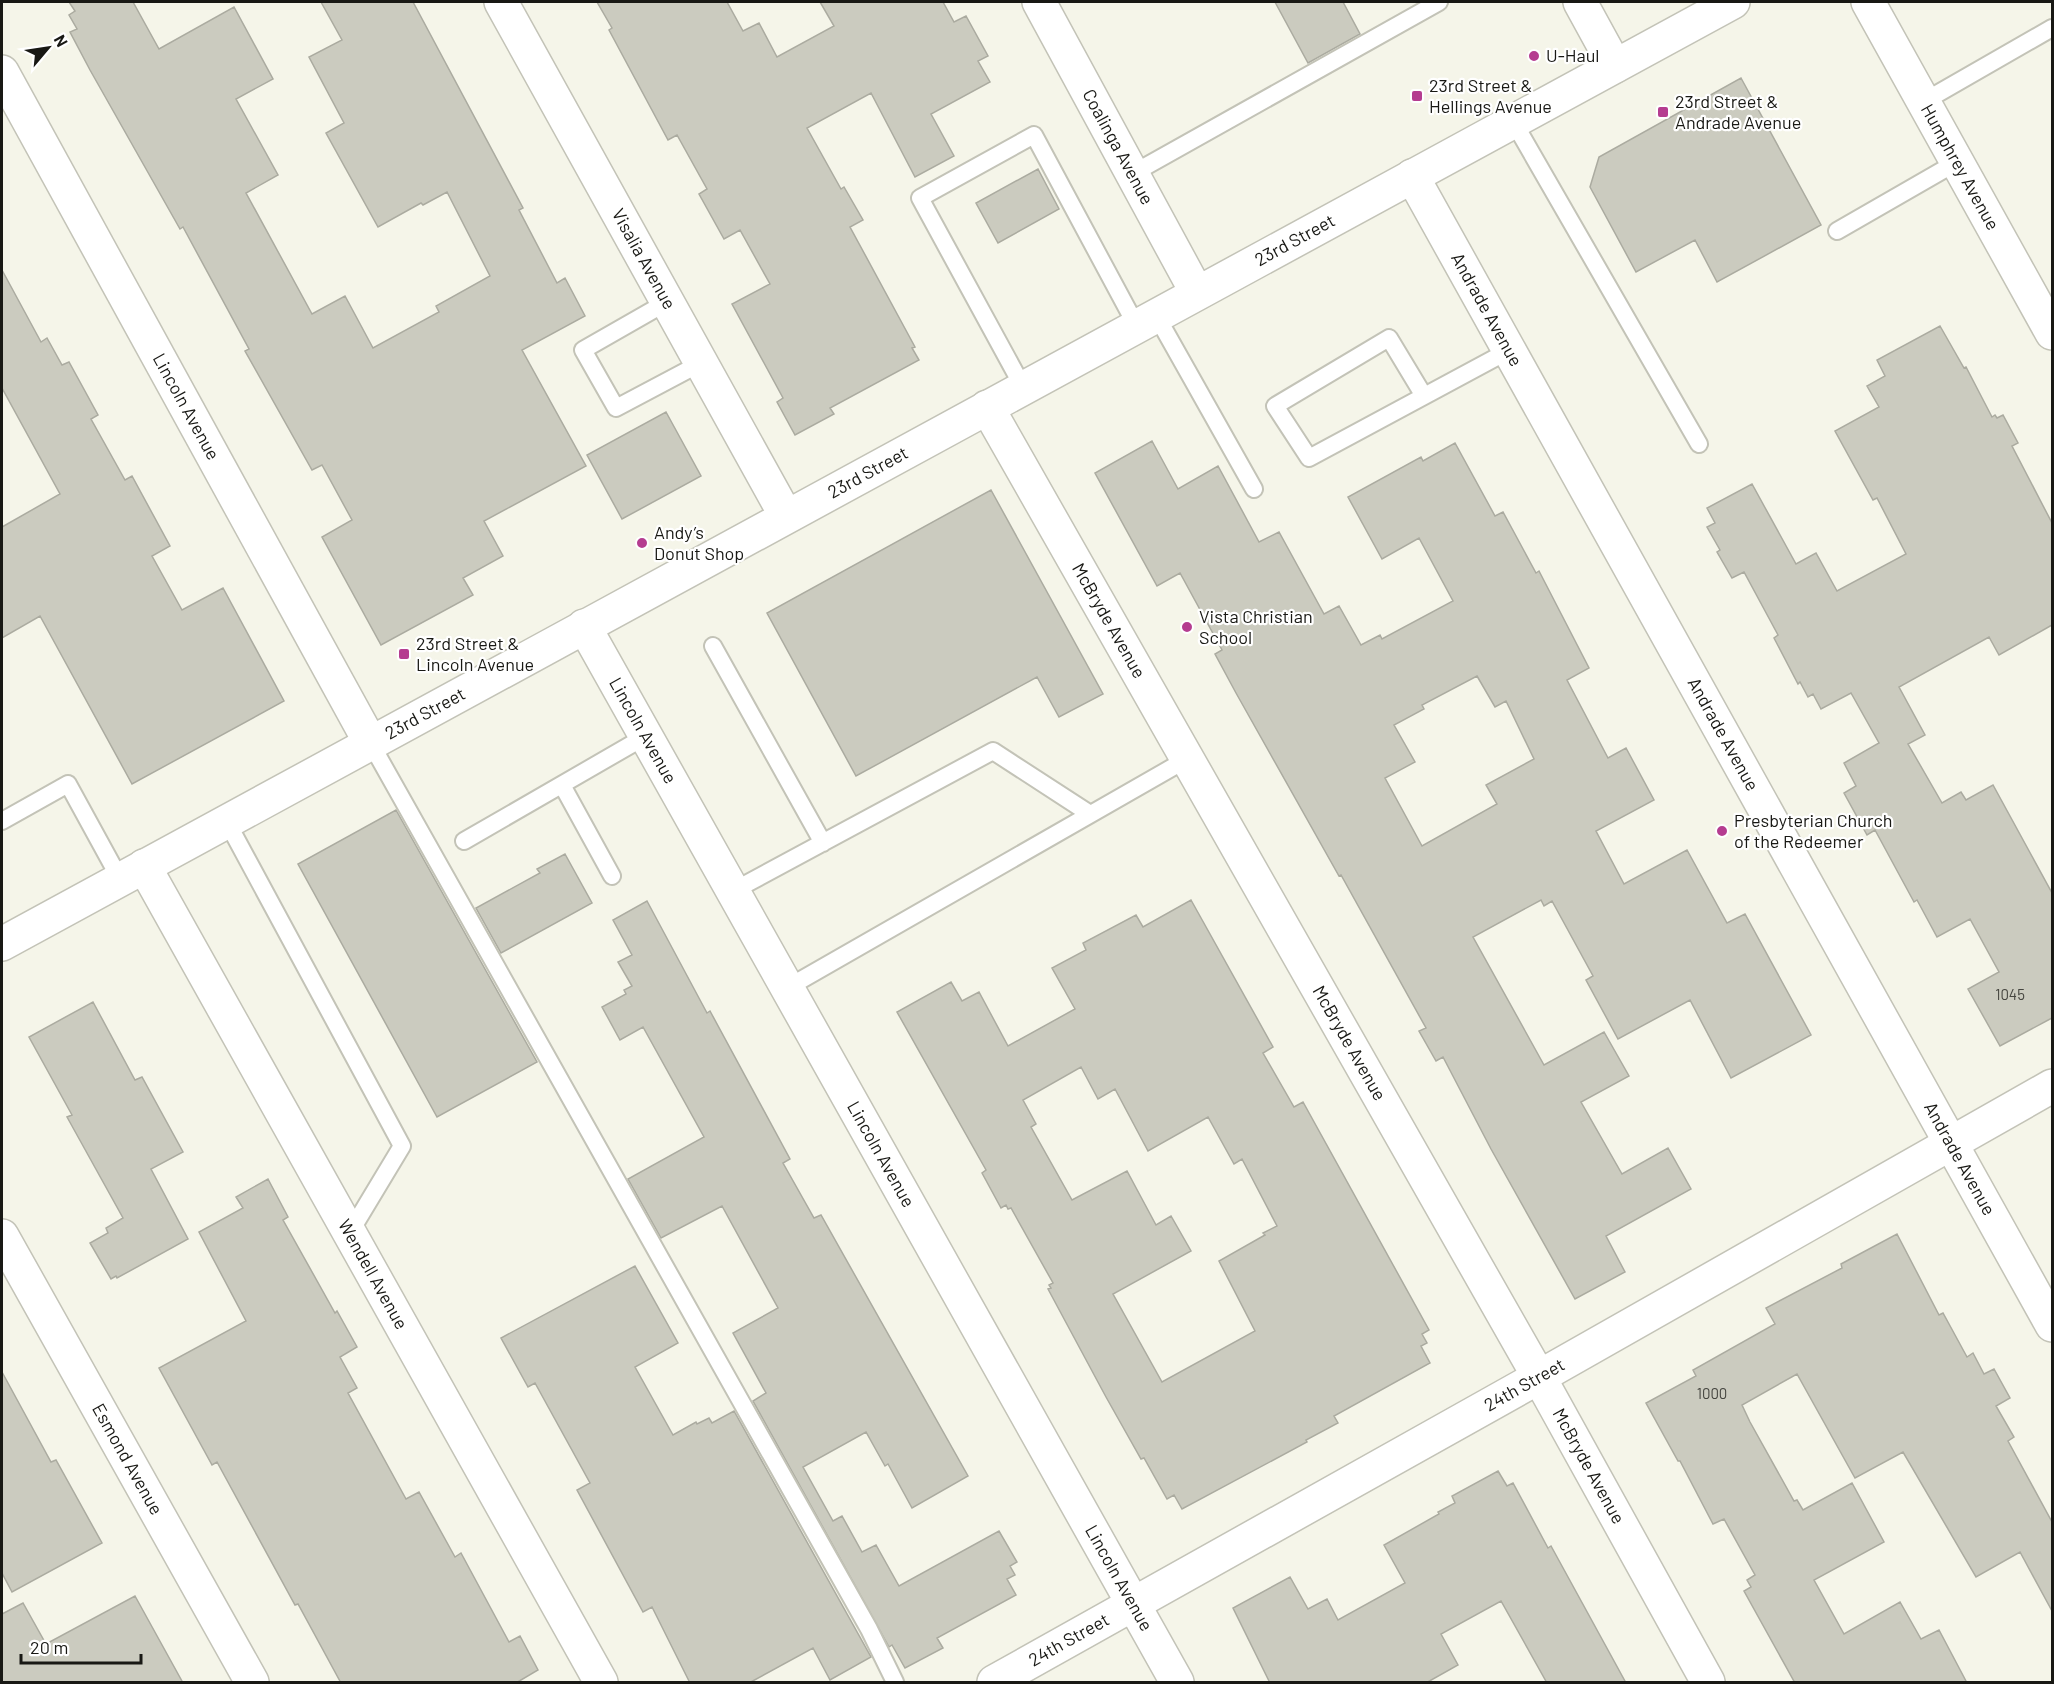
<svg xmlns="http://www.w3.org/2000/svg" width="2054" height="1684" viewBox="0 0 2054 1684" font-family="Barlow,sans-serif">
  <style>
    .building { fill: #cbcbbf; stroke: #ababa0; stroke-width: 1.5; fill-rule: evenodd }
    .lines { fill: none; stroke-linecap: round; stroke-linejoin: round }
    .lane-casing { stroke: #c3c3b7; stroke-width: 20 }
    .street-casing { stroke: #c3c3b7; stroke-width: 36 }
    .secondary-casing { stroke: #c3c3b7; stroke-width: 36 }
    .lane { stroke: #fff; stroke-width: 16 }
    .street { stroke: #fff; stroke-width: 33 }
    .secondary { stroke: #fff; stroke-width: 33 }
    .poi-dot { fill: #b53c90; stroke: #fff; stroke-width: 2 }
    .labels { text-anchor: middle; stroke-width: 4.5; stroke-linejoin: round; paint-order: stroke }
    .number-label { font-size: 15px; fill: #45453f }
    .poi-label { font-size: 18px; fill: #181814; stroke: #fff; text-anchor: start }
    .street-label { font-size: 18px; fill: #181814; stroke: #fff }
  </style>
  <rect width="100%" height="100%" fill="#f5f5e9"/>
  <path class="building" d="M69 2H133L159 49 234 7 273 79 236 99 278 175 246 193 312 314 345 296 373 348 439 312 436 306 490 276 447 192 423 205 421 203 378 227 326 133 344 123 309 57 342 40 321 2H413L523 208 519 210 557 283 565 278 585 316 522 350 586 466 484 521 503 556 463 578 473 595 381 645 322 537 352 520 322 465 312 470 245 351 249 349 183 227 180 229 90 70 70 32 77 29 69 15 75 11Z
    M597 2H727L743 31 759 23 777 57 834 26 820 2H943L954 22 966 16 988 56 978 61 990 82 931 114 954 156 915 177 871 93 807 128 841 189 844 187 863 220 850 227 915 347 912 348 919 360 830 408 834 414 795 435 777 402 783 398 732 304 770 284 740 230 724 239 699 194 707 189 677 135 668 140 609 30 612 28Z
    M1275 2H1343L1360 34 1308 63Z
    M1741 78 1821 225 1717 282 1695 240 1636 272 1590 187 1599 157Z
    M1038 169 1059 209 998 243 976 203Z
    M2 270 41 342 47 338 62 365 69 362 98 415 91 419 125 480 132 476 170 546 152 556 182 610 223 588 284 701 132 784 40 616 2 638V527L60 494 2 388Z
    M1940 326 1964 368 1966 367 1992 417 1995 415 1997 418 2003 415 2018 443 2012 446 2052 523V625L1999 655 1989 637 1899 687 1925 735 1908 744 1942 803 1961 792 1966 800 1993 785 2052 893V1018L2000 1046 1968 989 1999 972 1970 919 1937 937 1917 900 1914 902 1875 830 1867 835 1844 793 1856 786 1844 763 1879 743 1851 693 1821 709 1813 694 1808 697 1800 682 1798 684 1774 638 1778 635 1744 572 1732 578 1717 552 1720 550 1707 527 1715 523 1707 508 1752 484 1796 564 1816 553 1837 591 1906 554 1877 498 1873 500 1835 431 1879 407 1867 386 1885 376 1877 360Z
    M666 412 701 476 622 519 587 455Z
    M1152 441 1178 489 1218 466 1259 542 1279 532 1324 614 1339 606 1361 645 1380 635 1382 639 1453 601 1419 538 1382 559 1348 497 1421 457 1423 461 1455 443 1495 516 1503 512 1536 573 1539 571 1589 668 1567 680 1608 758 1626 748 1654 800 1596 831 1624 884 1687 850 1727 923 1745 914 1811 1035 1731 1078 1690 1000 1618 1039 1586 980 1593 976 1552 901 1544 906 1541 900 1473 937 1544 1065 1604 1032 1629 1076 1581 1102 1622 1174 1668 1148 1691 1189 1606 1236 1625 1272 1575 1299 1491 1149 1443 1057 1436 1061 1419 1031 1426 1028 1341 875 1339 876 1236 693 1215 654 1222 650 1180 573 1157 586 1095 473ZM1477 676 1495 707 1506 701 1534 759 1486 785 1497 804 1422 846 1385 778 1415 762 1394 725 1424 709 1422 705Z
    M991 490 1103 694 1059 717 1037 677 856 776 767 613Z
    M396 810 537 1062 437 1117 298 864Z
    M565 854 592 903 501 953 476 908 540 873 537 869Z
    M1191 900 1273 1047 1263 1053 1294 1107 1303 1102 1429 1330 1422 1334 1427 1343 1421 1346 1430 1363 1334 1416 1338 1423 1306 1440 1307 1442 1182 1509 1174 1495 1167 1499 1144 1458 1141 1459 1106 1397 1048 1289 1051 1288 1049 1285 1053 1283 1011 1208 1008 1209 1006 1205 1001 1208 982 1173 986 1170 897 1012 951 982 962 1001 979 992 1008 1046 1075 1009 1052 968 1086 950 1083 943 1136 915 1143 927ZM1081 1067 1098 1099 1115 1089 1148 1151 1208 1117 1234 1164 1242 1159 1277 1226 1263 1233 1265 1235 1219 1261 1255 1331 1162 1382 1113 1294 1191 1251 1171 1216 1156 1225 1127 1171 1072 1200 1031 1127 1036 1124 1023 1100Z
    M647 901 707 1013 710 1011 790 1159 783 1163 814 1218 821 1215 968 1476 912 1508 888 1464 885 1466 866 1432 803 1467 833 1521 842 1516 862 1552 876 1545 899 1586 999 1531 1017 1562 1010 1566 1015 1575 1007 1579 1016 1595 937 1638 943 1648 905 1668 892 1645 889 1647 753 1401 766 1393 733 1333 778 1308 722 1206 661 1238 628 1179 704 1137 643 1027 620 1040 602 1007 626 994 624 990 632 986 618 962 632 955 613 920Z
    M93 1002 135 1080 142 1077 183 1152 151 1169 188 1239 117 1278 116 1276 111 1279 90 1243 108 1233 106 1228 123 1218 67 1117 72 1115 29 1037Z
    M268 1179 288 1217 283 1220 335 1313 337 1311 357 1347 340 1357 357 1388 348 1393 406 1499 419 1492 455 1557 461 1553 509 1642 520 1636 538 1670 516 1683H341L298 1604 295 1605 217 1462 212 1465 159 1368 246 1321 199 1232 243 1208 236 1197Z
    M1897 1234 1939 1315 1943 1313 1967 1357 1973 1353 1984 1374 1994 1369 2010 1398 1996 1406 2014 1437 2008 1441 2052 1522V1611L2020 1552 1976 1577 1903 1452 1855 1478 1797 1374 1742 1405 1750 1422 1794 1501 1797 1500 1803 1510 1852 1483 1884 1542 1814 1580 1844 1634 1900 1602 1921 1639 1939 1630 1967 1683H1795L1744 1591 1751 1587 1747 1580 1755 1575 1724 1519 1713 1524 1680 1461H1678L1646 1403 1696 1376 1693 1370 1775 1324 1766 1308 1842 1268 1841 1264Z
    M635 1266 678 1343 635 1367 673 1435 696 1422 697 1424 709 1418 712 1423 734 1411 871 1657 830 1680 813 1648 749 1683H690L652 1607 643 1612 577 1490 590 1483 535 1383 528 1387 501 1338Z
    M2 1372 51 1462 56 1460 102 1543 12 1592 2 1573Z
    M1498 1471 1507 1486 1513 1483 1548 1548 1551 1546 1626 1683H1547L1501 1601 1441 1634 1458 1665 1426 1683H1270L1233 1608 1290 1577 1308 1609 1327 1599 1338 1620 1405 1583 1384 1545 1439 1514 1438 1512 1455 1503 1452 1496Z
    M135 1596 183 1683H2V1614L23 1603 46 1644Z"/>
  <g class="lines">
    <defs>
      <path id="lane" d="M1923 102 2052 28
        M1513 121 1699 444
        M1132 174 1439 2
        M1837 231 1957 162
        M667 302 583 350 616 408 701 363
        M1156 315 1254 489
        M1023 387 920 198 1034 135 1136 325
        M1424 396 1389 338 1275 406 1309 458 1508 351
        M713 646 823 843
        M370 742 869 1629 895 1682
        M562 785 612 876
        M226 820 402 1146 349 1234
        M2 821 68 784 120 879
        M464 841 646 736
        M733 891 993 751 1090 814
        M787 988 1187 759"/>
      <g id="street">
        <path id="s1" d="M501 2 786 516"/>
        <path id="s2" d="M1039 2 1197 293"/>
        <path d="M1580 2 1615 66"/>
        <path id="s3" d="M1868 2 2052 333"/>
        <path id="s4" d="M1412 176 2052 1325"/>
        <path id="s5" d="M987 407 1539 1377 1708 1682"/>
        <path id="s6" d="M584 626 1177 1682"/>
        <path id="s7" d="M144 866 601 1682"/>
        <path id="s8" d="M2 1236 252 1682"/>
        <path id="s9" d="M994 1682 1539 1377 2052 1086"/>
      </g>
      <g id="secondary">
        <path id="s10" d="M2 72 370 742"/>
        <path id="s11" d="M2 944 1733 2"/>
      </g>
    </defs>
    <use href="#lane" class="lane-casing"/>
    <use href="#street" class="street-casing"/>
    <use href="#secondary" class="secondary-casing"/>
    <use href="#lane" class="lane"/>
    <use href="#street" class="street"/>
    <use href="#secondary" class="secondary"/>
  </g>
  <g class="poi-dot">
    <circle cx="1534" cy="56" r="6"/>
    <rect x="1411" y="90" width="12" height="12" rx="3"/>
    <rect x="1657" y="106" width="12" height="12" rx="3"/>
    <circle cx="642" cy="543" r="6"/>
    <circle cx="1187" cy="627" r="6"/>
    <rect x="398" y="648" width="12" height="12" rx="3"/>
    <circle cx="1722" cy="831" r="6"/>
  </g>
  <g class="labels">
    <g class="number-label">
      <text x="2010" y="1000">1045</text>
      <text x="1712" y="1399">1000</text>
    </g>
    <g class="poi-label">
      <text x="1546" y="62">U-Haul</text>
      <text x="1429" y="92">23rd Street &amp;<tspan x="1429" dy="21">Hellings Avenue</tspan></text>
      <text x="1675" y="108">23rd Street &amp;<tspan x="1675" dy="21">Andrade Avenue</tspan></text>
      <text x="654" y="539">Andy’s<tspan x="654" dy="21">Donut Shop</tspan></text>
      <text x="1199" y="623">Vista Christian<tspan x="1199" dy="21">School</tspan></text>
      <text x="416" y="650">23rd Street &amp;<tspan x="416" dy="21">Lincoln Avenue</tspan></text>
      <text x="1734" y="827">Presbyterian Church<tspan x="1734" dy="21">of the Redeemer</tspan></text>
    </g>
    <g class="street-label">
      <text dy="6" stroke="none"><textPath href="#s2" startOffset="165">Coalinga Avenue</textPath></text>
      <text dy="6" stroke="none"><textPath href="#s3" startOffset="189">Humphrey Avenue</textPath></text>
      <text dy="6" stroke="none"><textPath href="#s11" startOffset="1472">23rd Street</textPath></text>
      <text dy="6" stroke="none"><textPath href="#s1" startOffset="294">Visalia Avenue</textPath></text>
      <text dy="6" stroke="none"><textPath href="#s4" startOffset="153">Andrade Avenue</textPath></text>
      <text dy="6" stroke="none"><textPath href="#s10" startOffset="382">Lincoln Avenue</textPath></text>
      <text dy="6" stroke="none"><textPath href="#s11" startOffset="986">23rd Street</textPath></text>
      <text dy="6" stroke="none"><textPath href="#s5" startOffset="246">McBryde Avenue</textPath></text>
      <text dy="6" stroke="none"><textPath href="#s11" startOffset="482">23rd Street</textPath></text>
      <text dy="6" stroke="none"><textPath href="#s6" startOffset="120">Lincoln Avenue</textPath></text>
      <text dy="6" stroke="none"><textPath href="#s4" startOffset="639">Andrade Avenue</textPath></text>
      <text dy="6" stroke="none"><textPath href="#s5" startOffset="732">McBryde Avenue</textPath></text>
      <text dy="6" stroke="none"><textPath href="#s6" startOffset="606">Lincoln Avenue</textPath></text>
      <text dy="6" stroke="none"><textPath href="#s4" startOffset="1125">Andrade Avenue</textPath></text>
      <text dy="6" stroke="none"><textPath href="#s7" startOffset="468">Wendell Avenue</textPath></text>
      <text dy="6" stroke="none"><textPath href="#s9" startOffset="608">24th Street</textPath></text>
      <text dy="6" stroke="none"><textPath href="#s8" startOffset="256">Esmond Avenue</textPath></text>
      <text dy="6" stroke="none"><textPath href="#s5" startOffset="1218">McBryde Avenue</textPath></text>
      <text dy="6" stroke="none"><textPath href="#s6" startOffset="1092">Lincoln Avenue</textPath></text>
      <text dy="6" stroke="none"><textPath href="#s9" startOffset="86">24th Street</textPath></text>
    </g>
  </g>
  <rect width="2054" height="1684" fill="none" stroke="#181814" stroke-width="6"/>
  <g transform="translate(48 48) rotate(61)" stroke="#ffffff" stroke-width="4.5" paint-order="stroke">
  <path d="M0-4.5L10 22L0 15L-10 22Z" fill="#181814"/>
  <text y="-9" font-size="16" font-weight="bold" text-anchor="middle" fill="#181814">N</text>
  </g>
  <path d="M21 1654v9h120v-9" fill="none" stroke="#181814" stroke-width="3"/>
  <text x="30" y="1654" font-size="18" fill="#181814" stroke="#ffffff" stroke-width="4.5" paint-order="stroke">20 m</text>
</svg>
